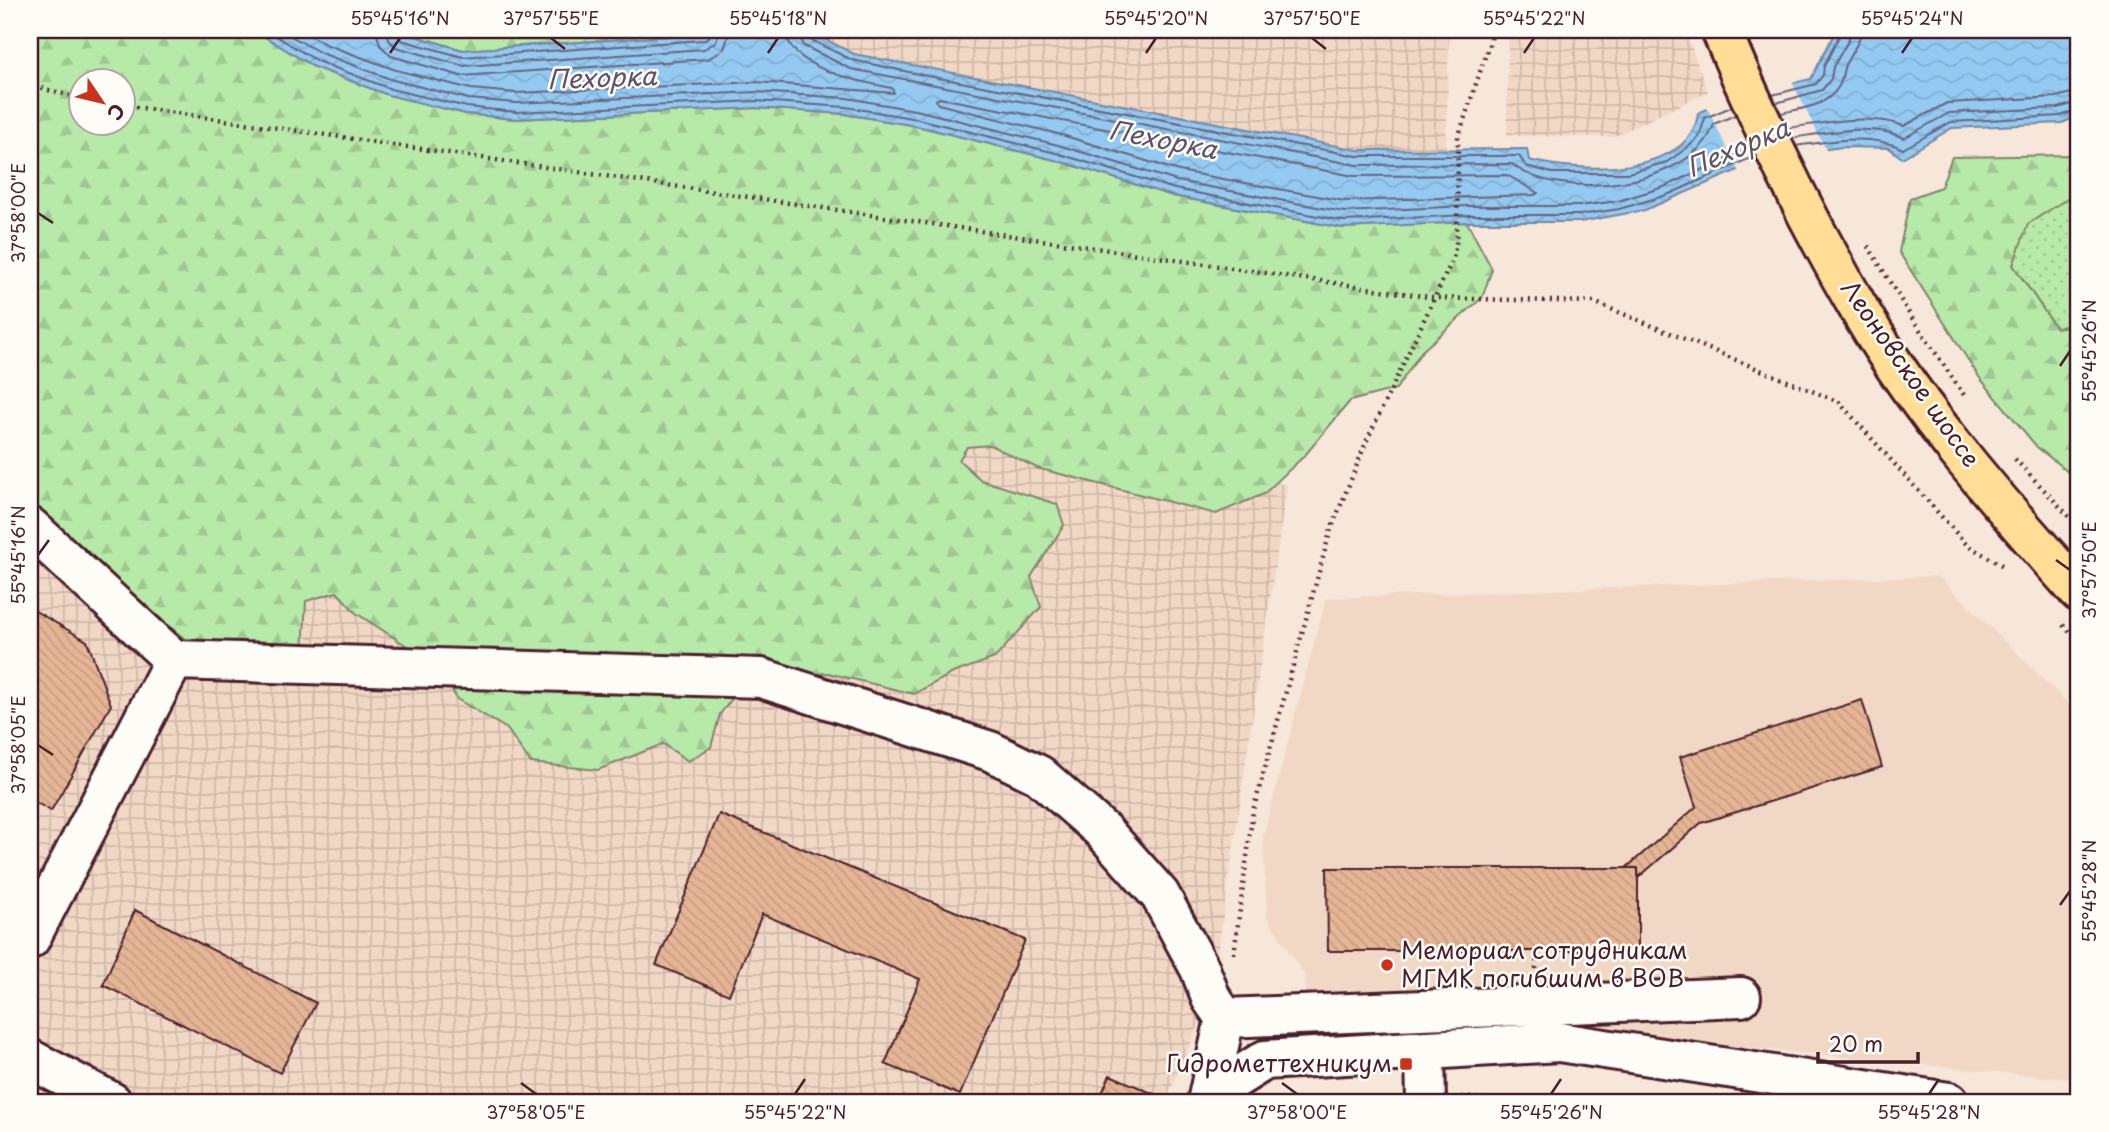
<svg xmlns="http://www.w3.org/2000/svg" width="2109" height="1132" viewBox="0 0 2109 1132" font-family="'Playpen Sans',sans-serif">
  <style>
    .built { fill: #f1d8c6 }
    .industrial { fill: url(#industrial-grid) }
    .grass { fill: url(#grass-dots); stroke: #80846a; stroke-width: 2 }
    .forest { fill: url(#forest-firs); stroke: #80846a; stroke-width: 2; fill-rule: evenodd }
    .water { fill: url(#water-waves); stroke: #7686a2; stroke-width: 2 }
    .pier { fill: #f6e7da }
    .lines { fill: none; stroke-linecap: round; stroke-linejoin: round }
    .shore { stroke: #68637b; stroke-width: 2 }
    .building { fill: url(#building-back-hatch); stroke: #4a1f2b; stroke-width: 2 }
    .minor-casing { stroke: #4a1f2b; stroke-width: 44 }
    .major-casing { stroke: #4a1f2b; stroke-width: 44 }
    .path { stroke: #4a1f2b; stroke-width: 4.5; stroke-dasharray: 2 5; stroke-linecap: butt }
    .minor { stroke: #fdfcf7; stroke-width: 38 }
    .major { stroke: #ffdd96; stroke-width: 38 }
    .ticks { fill: none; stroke: #4a1f2b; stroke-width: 2.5 }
    .poi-dot { fill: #c8321e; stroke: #fdfcf7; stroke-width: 2.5 }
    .labels { text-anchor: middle; stroke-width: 5; stroke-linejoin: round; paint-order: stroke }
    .street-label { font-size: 24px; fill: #4a1f2b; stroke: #fdfcf7 }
    .poi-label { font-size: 24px; fill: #4a1f2b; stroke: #fdfcf7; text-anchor: start }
    .water-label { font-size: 26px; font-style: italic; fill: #605267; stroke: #fdfcf7 }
    .neatline { fill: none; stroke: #4a1f2b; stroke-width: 2.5 }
    .ticks-label { font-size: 18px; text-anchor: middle; fill: #4a1f2b }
  </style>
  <defs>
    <pattern id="industrial-grid" width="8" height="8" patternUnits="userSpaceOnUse" patternTransform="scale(1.75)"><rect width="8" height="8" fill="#f1d8c6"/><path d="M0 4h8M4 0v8" fill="none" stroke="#d0b9aa"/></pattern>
    <pattern id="grass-dots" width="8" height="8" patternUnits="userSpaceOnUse" patternTransform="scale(1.75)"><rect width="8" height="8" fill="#b7e9a9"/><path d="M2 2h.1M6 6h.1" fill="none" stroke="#9fc792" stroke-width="1.8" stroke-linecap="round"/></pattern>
    <pattern id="forest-firs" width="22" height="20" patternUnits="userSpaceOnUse" patternTransform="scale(1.75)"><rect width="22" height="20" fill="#b7e9a9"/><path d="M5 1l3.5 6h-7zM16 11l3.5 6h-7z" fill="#9fc792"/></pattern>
    <pattern id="water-waves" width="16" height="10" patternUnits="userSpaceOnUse" patternTransform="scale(1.75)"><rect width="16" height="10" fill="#94caf2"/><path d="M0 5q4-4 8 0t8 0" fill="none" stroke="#81add0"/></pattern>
    <pattern id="building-back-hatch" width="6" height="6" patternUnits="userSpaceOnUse" patternTransform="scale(1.75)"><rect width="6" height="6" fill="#e5b696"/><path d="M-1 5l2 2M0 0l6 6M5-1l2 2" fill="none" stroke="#c69c81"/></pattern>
  </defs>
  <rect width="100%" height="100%" fill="#f6e7da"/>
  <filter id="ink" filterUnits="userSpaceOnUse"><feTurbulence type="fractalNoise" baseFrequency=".0143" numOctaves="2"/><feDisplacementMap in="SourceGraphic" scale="14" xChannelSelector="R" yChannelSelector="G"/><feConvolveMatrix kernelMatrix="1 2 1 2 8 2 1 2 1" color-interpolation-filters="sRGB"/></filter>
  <g filter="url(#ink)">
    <path class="built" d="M1938 576 2079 714V1080L1536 1027 1305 1038V976L1267 917 1263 836 1326 598Z"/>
    <path class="industrial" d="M761 30H1449L1446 151 1358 150 854 54 812 33Z
      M1508 30H1685L1708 92 1613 137 1507 136Z
      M30 257 390 305 1287 485 1211 998 1165 1102H30Z"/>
    <path class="grass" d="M2079 191V324L2056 329 2013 265 2027 224Z"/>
    <path class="forest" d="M30 30H254L314 67 389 95 466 114 515 119 757 108 845 114 917 126 1055 160 1173 196 1343 228 1467 222 1492 269 1482 298 1422 351 1396 389 1350 401 1306 454 1264 494 1216 514 1037 468 990 445 967 447 959 460 981 480 1057 504 1064 525 1031 577 1041 607 995 658 953 673 914 694 828 673 748 679 720 714 711 747 688 761 663 744 598 770 531 763 507 729 457 699 438 666 356 613 337 592 306 601 303 651 213 663 159 617 30 553ZM80 80H122V122H80Z
      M394 30H752L463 50Z
      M2079 155V191L2028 224 2013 265 2056 328 2079 324V481L2037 447 1979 377 1899 252 1910 198 1941 187 1952 157Z"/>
    <path class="water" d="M254 30H394L463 50 761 30 813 33 854 54 1358 150 1527 149 1529 160C1575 172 1691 178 1698 113L1738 96 1811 79 1836 30H2079V116L2062 123 1952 128 1902 158 1889 148 1842 147 1786 155 1752 164 1645 210 1580 222H1467L1343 228 1173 196 1055 160 917 126 845 114 756 108 515 119 466 114 388 95 314 67Z"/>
    <path class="pier" d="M1791 80 1827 152 1787 158 1740 174 1706 106 1737 93Z"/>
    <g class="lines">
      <path class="shore" d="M266 30 317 61 391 89 467 107 516 112 757 101 846 107 918 119 1056 153 1175 189 1344 221 1467 215H1580L1619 209 1667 195 1755 156
        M280 30 321 53 393 80 469 99 516 103 757 92 847 98 920 111 1058 145 1177 181 1344 212 1467 206H1579L1618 201 1664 187 1751 148
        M301 30 325 44 396 70 471 89 516 93 757 82 894 93 892 88C862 82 787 69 786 30
        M376 30 380 45 391 56 461 76 708 59 724 49 730 30
        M387 30 389 40 396 47 464 66 704 49 716 42 719 30
        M396 30 401 40 463 57 703 40 709 37 710 30
        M797 30 804 46 851 69 1356 165 1512 164C1556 202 1694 188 1714 124L1735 115
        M805 30 809 39 852 60 923 75 1357 156H1519L1526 166 1552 173H1628L1667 162 1687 148 1699 137 1705 118 1731 107
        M1772 95 1816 84 1823 75 1824 66 1842 30
        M940 98 1354 176 1507 175 1538 193 1534 195 1345 201 1179 171 1062 135 938 104 936 100Z
        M1776 103 1822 90 1831 79 1833 67 1849 39 1850 30
        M1781 113C1802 108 1827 107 1839 86 1843 79 1842 72 1845 65 1851 52 1860 44 1861 30
        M1788 128C1825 123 1868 113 1904 126L1947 103 2056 97 2079 91
        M1792 138C1826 133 1872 122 1904 138L1949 113 2058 108 2079 102
        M1796 146C1831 141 1871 133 1903 149L1951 122 2060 116 2079 110"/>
    </g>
    <path class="building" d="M30 608 87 641 111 705 51 811 30 799Z
      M1862 700 1882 767 1701 823 1638 878V951H1328L1327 868H1626L1696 807 1680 757Z
      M719 814 1025 940 960 1095 885 1064 920 979 762 914 729 995 656 965Z
      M1327 868H1638V951H1328Z
      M135 910 316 1003 280 1073 103 985Z
      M1110 1075 1166 1099 1165 1102H1098Z"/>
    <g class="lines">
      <defs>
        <path id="minor" d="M30 527 174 660 761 678 990 751 1039 775 1103 831 1160 895 1200 969 1211 998 1225 1018 1207 1102
          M30 939 174 660
          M1225 1018 1741 997
          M1425 1050 1426 1102
          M30 1059 112 1102
          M1208 1102 1222 1087 1265 1060 1559 1042 1949 1102"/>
        <path id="major" d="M1721 30C1762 128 1809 224 1863 316 1922 416 2002 506 2079 592"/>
      </defs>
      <use href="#minor" class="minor-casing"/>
      <use href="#major" class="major-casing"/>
      <path class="path" d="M30 80 44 89 80 98
        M122 105 1436 298 1594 302 1839 402 1967 545 2005 567
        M1868 246 1910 315 1966 398
        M2015 459 2079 527
        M2063 625 2079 642
        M1234 954 1253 811 1330 532 1367 440 1453 259 1457 238 1458 138 1494 30
        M1536 969 1537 951
        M1462 1097 1512 1102"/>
      <use href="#minor" class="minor"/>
      <use href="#major" class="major"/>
    </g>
  </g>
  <path class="ticks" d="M551 38 565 49M1312 38 1326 49M390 53 400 38M768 53 778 38M1146 53 1156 38M1524 53 1534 38M1902 53 1912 38M38 213 53 223M2060 366 2070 351M38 555 49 540M2056 560 2070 570M38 745 53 755M2060 905 2070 891M521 1083 536 1094M1282 1083 1297 1094M795 1094 805 1079M1551 1094 1561 1079M1929 1094 1939 1079"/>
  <g class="poi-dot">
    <circle cx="1387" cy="965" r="7"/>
    <rect x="1399" y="1057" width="14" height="14" rx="3.5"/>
  </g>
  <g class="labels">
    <g class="street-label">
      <text transform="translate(1910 374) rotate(55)" y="8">Леоновское шоссе</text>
    </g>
    <g class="poi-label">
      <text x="1401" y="959">Мемориал сотрудникам<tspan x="1401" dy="28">МГМК погибшим в ВОВ</tspan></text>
      <text x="1392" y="1072" text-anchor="end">Гидрометтехникум</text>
    </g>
    <g class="water-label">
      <text transform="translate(602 78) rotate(-2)" y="9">Пехорка</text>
      <text transform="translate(1163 140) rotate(11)" y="9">Пехорка</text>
      <text transform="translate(1738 148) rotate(-23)" y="9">Пехорка</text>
    </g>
  </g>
  <rect width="2109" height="1132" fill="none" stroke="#fdfcf7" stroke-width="77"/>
  <g transform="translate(102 102) rotate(125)"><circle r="33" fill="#fdfcf7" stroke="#b5a4a5" stroke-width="2"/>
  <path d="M0-5L12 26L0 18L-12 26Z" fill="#c8321e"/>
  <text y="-10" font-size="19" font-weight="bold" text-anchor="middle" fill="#4a1f2b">С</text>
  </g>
  <path d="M1818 1052v10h100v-10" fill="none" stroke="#4a1f2b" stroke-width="3.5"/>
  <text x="1829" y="1052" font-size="21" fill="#4a1f2b" stroke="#fdfcf7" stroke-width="5" paint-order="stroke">20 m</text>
  <rect x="38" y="38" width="2032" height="1056" class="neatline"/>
  <g class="ticks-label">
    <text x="400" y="25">55°45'16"N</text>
    <text x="551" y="25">37°57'55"E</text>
    <text x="778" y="25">55°45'18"N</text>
    <text x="1156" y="25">55°45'20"N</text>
    <text x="1312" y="25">37°57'50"E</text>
    <text x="1534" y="25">55°45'22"N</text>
    <text x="1912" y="25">55°45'24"N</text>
    <text transform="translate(19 213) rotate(-90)" y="6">37°58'00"E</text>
    <text transform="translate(2090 351) rotate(-90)" y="6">55°45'26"N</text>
    <text transform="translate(19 555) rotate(-90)" y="6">55°45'16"N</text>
    <text transform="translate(2090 570) rotate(-90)" y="6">37°57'50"E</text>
    <text transform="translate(19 745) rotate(-90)" y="6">37°58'05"E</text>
    <text transform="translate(2090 891) rotate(-90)" y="6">55°45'28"N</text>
    <text x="536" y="1119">37°58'05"E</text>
    <text x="795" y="1119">55°45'22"N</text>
    <text x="1297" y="1119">37°58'00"E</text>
    <text x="1551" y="1119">55°45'26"N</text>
    <text x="1929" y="1119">55°45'28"N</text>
  </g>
</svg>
